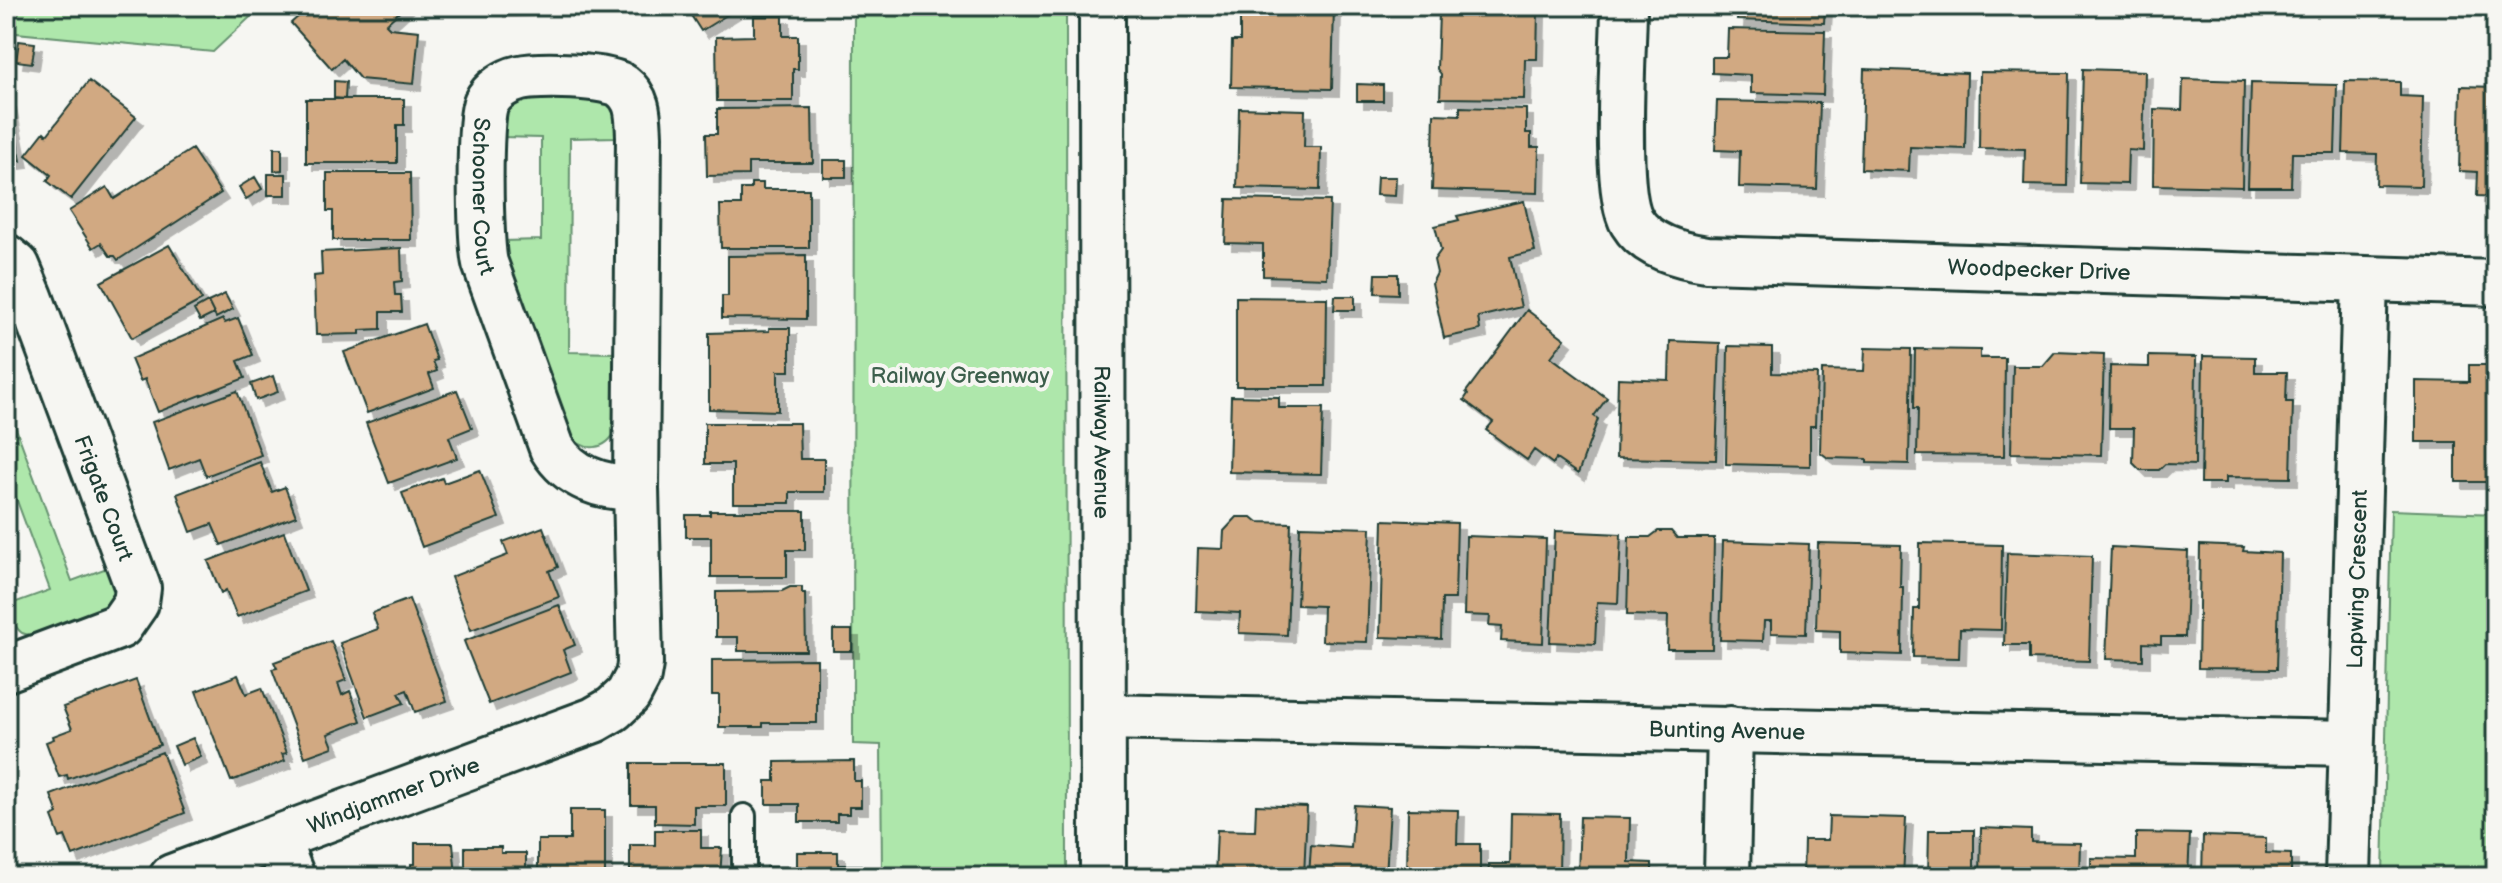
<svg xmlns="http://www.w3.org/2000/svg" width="2502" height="883" viewBox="0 0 2502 883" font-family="'Balsamiq Sans',sans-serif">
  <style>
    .green { fill: #aee7ab; stroke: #669270; stroke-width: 2 }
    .building { fill: #d1a982; stroke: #1f3d34; stroke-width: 2; filter: url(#shadow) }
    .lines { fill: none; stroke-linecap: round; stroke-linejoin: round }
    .service-casing { stroke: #1f3d34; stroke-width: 28 }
    .minor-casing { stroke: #1f3d34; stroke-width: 50 }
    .tertiary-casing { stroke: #1f3d34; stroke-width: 50 }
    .service { stroke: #f6f6f2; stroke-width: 22 }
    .minor { stroke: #f6f6f2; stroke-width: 44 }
    .tertiary { stroke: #f6f6f2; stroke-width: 44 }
    .labels { text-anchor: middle; stroke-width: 8; stroke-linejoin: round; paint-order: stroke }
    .street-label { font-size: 22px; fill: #1f3d34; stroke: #f6f6f2 }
    .park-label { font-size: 22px; fill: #3c5f4c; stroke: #f6f6f2 }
  </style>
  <defs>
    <filter id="shadow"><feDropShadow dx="7" dy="7" stdDeviation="0" flood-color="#0004"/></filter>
  </defs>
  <rect width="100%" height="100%" fill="#f6f6f2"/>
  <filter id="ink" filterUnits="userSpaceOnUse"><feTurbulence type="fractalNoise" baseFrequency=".0125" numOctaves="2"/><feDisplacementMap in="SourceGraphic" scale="16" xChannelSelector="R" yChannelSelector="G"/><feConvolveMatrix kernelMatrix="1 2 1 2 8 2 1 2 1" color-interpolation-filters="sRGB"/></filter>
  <g filter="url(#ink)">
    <path class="green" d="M6 6H262L213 52 6 32Z
      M854 6H1066L1067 877H882L881 745 853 744Z
      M520 97H597L609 104 615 111 617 137 570 138 569 352 616 353V430C606 451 584 453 570 435L503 249V241L541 240V138L502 137 504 112Z
      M6 401 72 581 112 566 121 592 117 605C97 613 40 642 22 633 14 628 11 614 8 605L50 590 6 471Z
      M2391 510 2496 514V877H2383Z"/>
    <path class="building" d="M310 6H406L386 24 390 28 419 31 414 84 360 79 343 59 332 69 291 23Z
      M497 6H525V9L497 10Z
      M692 6H737L738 8 701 31 687 9Z
      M1246 6H1334L1332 89 1231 87 1232 41H1240V17Z
      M1738 6H1825L1824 23 1737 20Z
      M2445 6H2496V8L2445 7Z
      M1448 10 1538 11 1537 59H1525L1524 99 1440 98 1441 74 1437 69 1439 13Z
      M754 16H783V36H798V69H793V101H717L716 37 754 36Z
      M1728 29 1825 31 1823 95 1751 93V75L1712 73V57H1727Z
      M19 41 35 43 32 63 16 61Z
      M1864 69 1967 73 1965 149 1910 147 1909 171 1861 169Z
      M2083 69 2145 71 2143 151 2128 150 2127 184 2080 183Z
      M1980 72 2069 73 2067 186 2024 185 2025 149 1979 148Z
      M2183 79 2244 81 2242 187 2153 185 2154 109 2182 110Z
      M89 81 136 117 71 199 47 181 51 175 26 155 44 132 47 135Z
      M334 81 346 82 345 99 334 98Z
      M2345 81 2400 82V96L2423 97 2421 186 2376 185 2377 154 2343 153Z
      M2251 83 2337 85 2335 153H2292L2291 187H2248Z
      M1357 84 1383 85V101H1357Z
      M2461 86 2496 87V197L2477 196 2478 172 2459 171Z
      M306 99H404V125H397V163H306Z
      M9 101 21 161 6 163V102Z
      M1717 101 1820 103 1817 189 1739 187 1740 151 1715 150Z
      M1460 107 1526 109V133H1531V147H1539L1538 193 1432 190 1434 114 1460 115Z
      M812 108 813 163H748V175L707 176 706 134H717V109Z
      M1239 108 1305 110 1304 147H1321L1320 190 1237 188Z
      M274 148H282V170L274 171Z
      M192 149 221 193 118 260 115 256H110L101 243 93 248 69 211 107 187 114 199Z
      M823 160H846V177H823Z
      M327 173H410L411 240H333V211H327Z
      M268 174H286V195H268Z
      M255 177 262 189 246 199 239 187Z
      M1377 177H1396L1395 196 1376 195Z
      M751 183H763V189H809V248H721L720 205H741V189H751Z
      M1227 199 1330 201 1327 278 1263 276V244L1225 243Z
      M1524 201 1535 251 1510 257 1521 307 1478 317 1480 330 1444 338 1432 283 1437 273 1434 260 1441 250 1435 226 1459 220 1457 216Z
      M169 245 202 300 132 338 101 282Z
      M401 248 402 281 394 282 395 295H401L402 312H381V329L360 330V334L316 335 314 276 322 275 321 252Z
      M806 255V319L722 318V296H728V256Z
      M1376 274H1398V294L1375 293Z
      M225 294 233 309 216 318 208 302Z
      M1335 296H1355V310H1334Z
      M1236 297 1327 298 1326 386H1236Z
      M208 302 214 314 200 321 194 310Z
      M1527 310 1565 339 1551 357 1607 398 1594 416 1598 419 1578 474 1556 459 1553 464 1534 450 1527 460 1486 430 1493 422 1464 400 1468 394 1466 392Z
      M238 318 253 355 238 361 245 378 158 412 145 379 140 381 131 359 223 319 225 323Z
      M424 324 437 360 433 361 437 371 429 374 434 388 367 413 344 352Z
      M769 328H790V371H778V411L709 409V333L769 331Z
      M1670 341 1720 343 1716 460 1616 458 1618 378 1669 380Z
      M1728 346 1772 347V373L1817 374 1815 426H1810V466L1726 464Z
      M1865 348 1911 349 1909 464 1867 463V459L1828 458 1820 452 1822 370 1864 371Z
      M1915 349 1980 350V358H2005L2004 456 1917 455 1918 408H1914Z
      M2055 352 2104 354 2101 455 2011 453 2013 366H2043Z
      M2149 356 2196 357 2195 465 2165 464 2159 470H2140L2133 463 2134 428H2109L2110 366 2149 367Z
      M2203 356 2255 357V372H2287L2286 402H2293L2291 478 2226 477V483H2201Z
      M2469 365H2496V482H2456V442H2416V381L2469 382Z
      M273 376 278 392 256 400 251 384Z
      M457 390 472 428 449 437 457 458 389 483 366 423Z
      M237 391 261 455 206 476 199 458 169 470 152 422Z
      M1231 396 1279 397V408H1323L1321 474 1229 472Z
      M705 423H799L800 459H824V492H790V503H733V464H705Z
      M260 462 272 492 285 487 296 516 221 545 212 524 191 532 177 494Z
      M480 470 499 518 422 547 402 493 442 478 444 483Z
      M710 511H805V550H787V577H711V537H686V515H710Z
      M1237 517H1252L1258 522 1291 523 1287 635 1239 633 1240 613 1196 611 1198 548 1223 549 1224 531Z
      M1383 520 1457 523 1455 599H1442L1441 639 1380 637Z
      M1300 526 1371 528 1367 642 1322 641 1323 606 1297 605Z
      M543 527 558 567 549 571 559 597 471 630 451 577 508 555 503 542Z
      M1555 531 1621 534 1618 603 1597 602 1595 644 1550 642Z
      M1658 531H1671L1677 538H1714L1712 649H1667L1668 616 1627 615 1629 537H1650Z
      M284 532 306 591 237 617 226 590 221 593 208 561Z
      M1466 536 1546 539 1543 643 1501 641 1502 627 1489 626 1490 616 1464 615Z
      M1723 541 1809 544 1806 634 1771 633V621H1764L1763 641 1720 640Z
      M1818 543 1901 545 1900 587H1903L1902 655 1840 653V631L1816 630Z
      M1920 543 2002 545 2001 630 1960 629 1959 658 1913 657 1914 609H1919Z
      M2200 545 2244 547 2243 551 2280 553 2277 669 2198 668Z
      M2111 547 2188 551 2185 637H2161V644L2143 643V660L2106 659Z
      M2007 553 2092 556 2089 661 2029 659V645H2004Z
      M790 587H802V593H805L806 651H738V637H716V592L782 591Z
      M409 599 447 701 415 712 407 690 399 693 404 703 367 717 340 643 378 629 372 613Z
      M559 605 575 645 563 650 571 672 489 704 464 641Z
      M833 630H852V651H833Z
      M331 641 346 680 338 683 342 695 350 691 361 721 328 734 333 747 305 757 272 669 277 668 274 662Z
      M817 659V723H763V727H719V695H712V660Z
      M238 675 246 694 262 688 287 753 282 754 285 761 231 781 196 691Z
      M136 680 160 745 68 779 67 775 59 777 46 742 54 739 53 736 72 729 63 707Z
      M193 738 201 757 182 765 174 746Z
      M162 752 185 813 73 856 65 836 60 838 52 817 58 814 51 795Z
      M854 761V781H861V807H849V814H837V822H799V804H766V781H775V762Z
      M631 763H726V806H694V824L655 823V805H631Z
      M1256 805 1307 807 1304 877H1215L1217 830 1255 831Z
      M1354 805 1390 807 1386 877H1309L1311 845 1351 848Z
      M1408 809 1458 810 1457 844H1480V877H1407Z
      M570 810H605V877H538V840H570Z
      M1511 813 1560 814 1559 877H1488L1489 864H1510Z
      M1829 816 1906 818 1903 877H1803L1804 840H1828Z
      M1580 817 1630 818 1629 862 1652 863V877H1578Z
      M1981 828 2031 830V842L2080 843 2079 877H1980Z
      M655 830H701V848H722L720 877H638V871H630V845H655Z
      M1929 830H1974V877H1928Z
      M2136 833 2190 834 2188 877H2091V858L2136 859Z
      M2203 836 2266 838V853L2291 854V877H2202Z
      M415 843H453L456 877H411V864H415Z
      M465 847H501V853H526V877H465Z
      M797 852H838V865H861V877H766V867H797Z"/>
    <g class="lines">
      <defs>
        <path id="service" d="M744 816V877"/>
        <g id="minor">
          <path id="s1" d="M1624 6C1624 49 1613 191 1632 222 1647 247 1680 255 1707 259L2496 283"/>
          <path id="s2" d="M6 257 17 266 30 297 138 588 136 603 120 626 6 669"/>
          <path id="s3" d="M1103 717 2351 743"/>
          <path d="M277 840 292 877"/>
          <path id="s4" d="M172 877 594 720 613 709 628 695 638 676 640 664 636 488 639 136C638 116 639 99 622 86 609 75 537 74 520 78 507 81 492 90 486 103 478 120 480 241 485 263L552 448C570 478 603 488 636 488"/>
          <path d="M1727 877 1730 729"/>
          <path id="s5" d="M2348 877 2365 280"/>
        </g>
        <g id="tertiary">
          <path id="s6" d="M1102 6 1103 877"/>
        </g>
      </defs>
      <use href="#service" class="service-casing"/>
      <use href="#minor" class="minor-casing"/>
      <use href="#tertiary" class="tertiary-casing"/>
      <use href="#service" class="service"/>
      <use href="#minor" class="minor"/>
      <use href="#tertiary" class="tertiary"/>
    </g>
  </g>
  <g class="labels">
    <g class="street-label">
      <text dy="8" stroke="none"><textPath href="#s4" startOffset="1350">Schooner Court</textPath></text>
      <text dy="8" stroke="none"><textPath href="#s1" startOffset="636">Woodpecker Drive</textPath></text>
      <text dy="8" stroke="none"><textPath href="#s6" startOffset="436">Railway Avenue</textPath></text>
      <text dy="8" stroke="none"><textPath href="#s2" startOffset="262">Frigate Court</textPath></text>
      <text dy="8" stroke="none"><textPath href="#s5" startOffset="298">Lapwing Crescent</textPath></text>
      <text dy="8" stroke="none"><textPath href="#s3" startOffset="624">Bunting Avenue</textPath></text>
      <text dy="8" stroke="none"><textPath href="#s4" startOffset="236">Windjammer Drive</textPath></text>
    </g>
    <g class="park-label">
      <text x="960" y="383">Railway Greenway</text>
    </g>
  </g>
  <rect width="2502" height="883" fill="none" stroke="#f6f6f2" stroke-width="32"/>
  <rect x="16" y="16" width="2470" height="851" fill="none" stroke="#1f3d34" stroke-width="3" filter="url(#ink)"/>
</svg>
